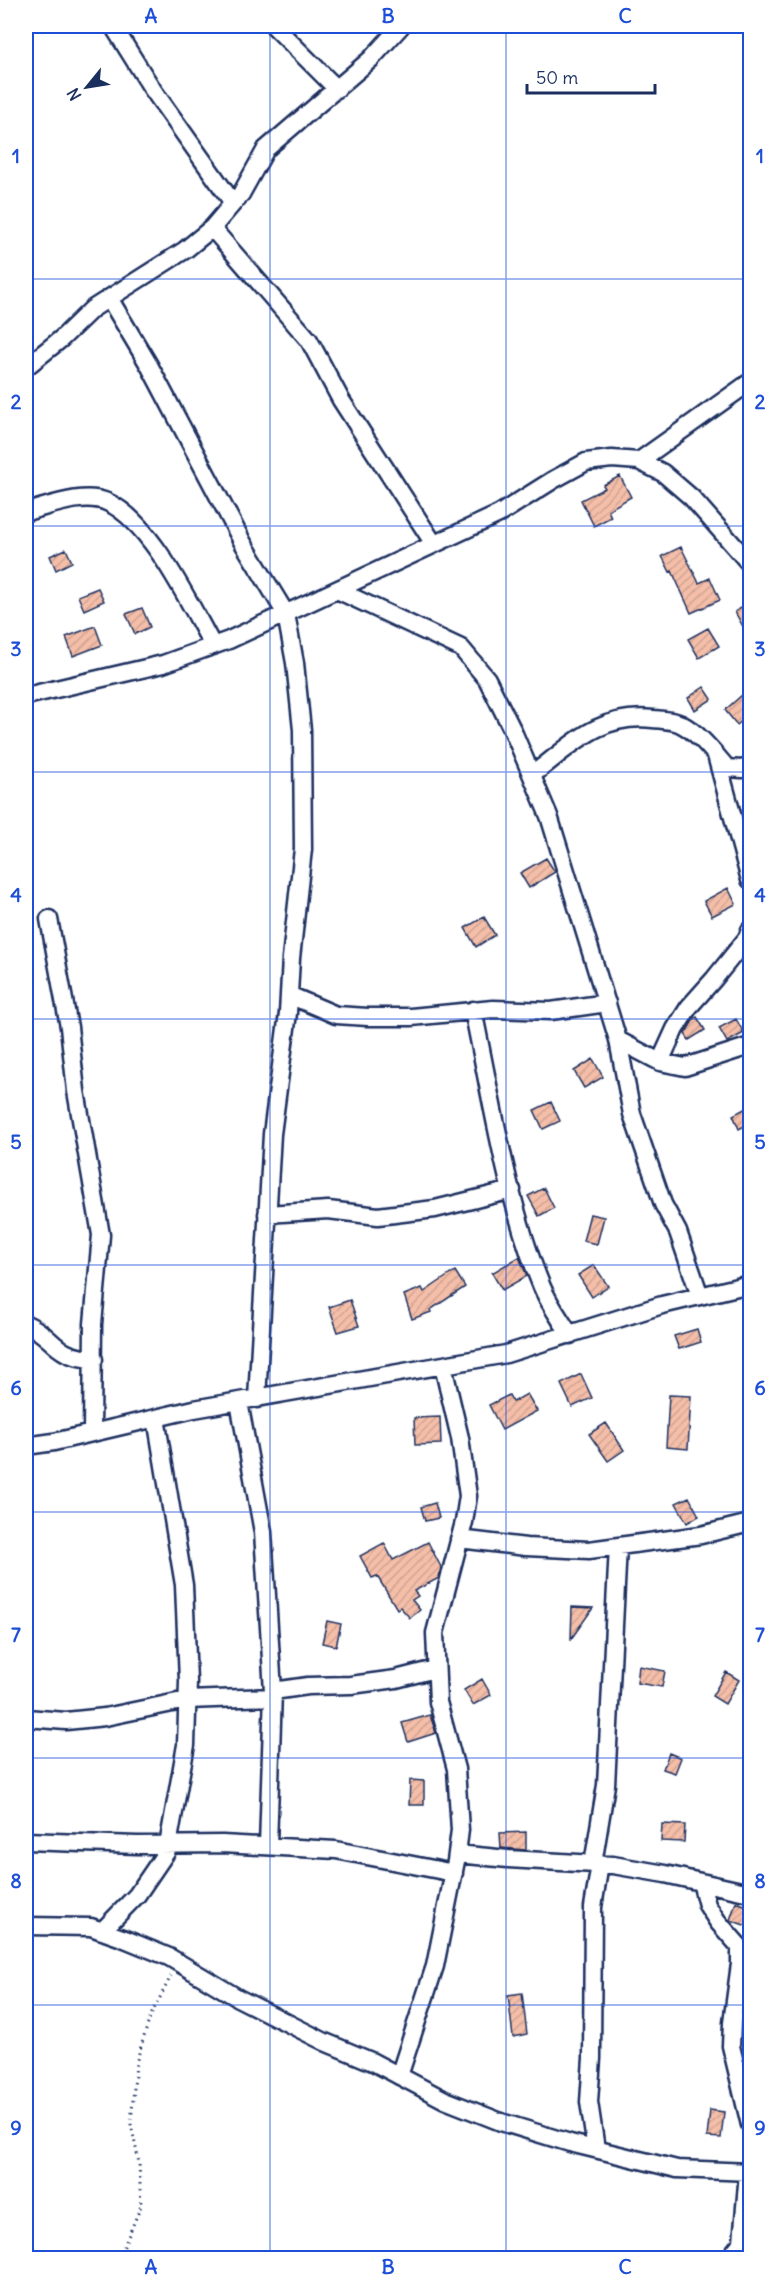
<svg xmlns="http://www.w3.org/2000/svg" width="776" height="2284" viewBox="0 0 776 2284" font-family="Delius,sans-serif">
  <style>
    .building { fill: url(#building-hatch); stroke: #1b2f5e; stroke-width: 1.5 }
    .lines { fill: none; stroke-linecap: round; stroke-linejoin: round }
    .minor-casing { stroke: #1b2f5e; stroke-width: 21 }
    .path { stroke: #1b2f5e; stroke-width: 3; stroke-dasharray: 1.5 4.5; stroke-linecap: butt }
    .minor { stroke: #fff; stroke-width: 16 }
    .grid { fill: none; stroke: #1d4ed8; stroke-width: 1.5; stroke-opacity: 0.55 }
    .neatline { fill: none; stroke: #1d4ed8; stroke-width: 2 }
    .grid-label { font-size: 20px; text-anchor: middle; font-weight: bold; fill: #1d4ed8 }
  </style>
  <defs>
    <pattern id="building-hatch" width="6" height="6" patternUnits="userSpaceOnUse" patternTransform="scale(1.5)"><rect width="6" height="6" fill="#f4bea8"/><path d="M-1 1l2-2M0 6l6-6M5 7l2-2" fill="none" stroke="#d1a493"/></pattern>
  </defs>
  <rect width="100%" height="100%" fill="#fff"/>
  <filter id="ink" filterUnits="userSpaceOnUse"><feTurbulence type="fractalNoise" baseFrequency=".0167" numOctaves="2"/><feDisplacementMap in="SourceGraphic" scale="12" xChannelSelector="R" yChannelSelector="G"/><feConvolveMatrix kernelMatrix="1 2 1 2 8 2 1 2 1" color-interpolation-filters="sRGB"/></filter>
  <g filter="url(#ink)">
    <path class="building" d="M620 476 631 497 608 510 611 517 594 526 581 500 605 488 603 485Z
      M681 547 699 583 710 578 720 600 691 613 672 571 670 572 662 556Z
      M66 549 72 562 56 570 50 556Z
      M98 588 104 601 84 610 78 596Z
      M750 602V639L735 612Z
      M142 608 150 627 135 634 126 614Z
      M95 626 102 645 73 656 66 637Z
      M708 628 719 646 699 658 688 639Z
      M704 687 712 699 695 710 688 698Z
      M750 688V714L737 725 725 710Z
      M546 858 555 872 529 888 520 873Z
      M728 888 736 904 712 916 704 901Z
      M484 917 495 935 476 947 465 928Z
      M697 1017 705 1030 689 1040 685 1034 694 1019Z
      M736 1019 744 1033 727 1042 719 1028Z
      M593 1059 603 1077 584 1088 574 1071Z
      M551 1102 560 1121 543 1129 534 1110Z
      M750 1106V1123L739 1129 733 1115Z
      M544 1188 554 1208 539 1216 528 1196Z
      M590 1214 604 1217 597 1244 583 1241Z
      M519 1257 527 1276 502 1290 492 1273Z
      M594 1265 608 1286 592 1297 578 1275Z
      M455 1271 465 1287 430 1310 431 1312 412 1319 404 1295 422 1288 424 1292Z
      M350 1300 359 1326 338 1332 329 1307Z
      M697 1329 701 1342 679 1349 674 1336Z
      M581 1374 592 1398 572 1407 561 1384Z
      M527 1394 537 1411 502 1430 489 1405 509 1395 513 1402Z
      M669 1395 691 1396 688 1449 666 1447Z
      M440 1417 441 1444 415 1445 414 1418Z
      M606 1423 624 1450 608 1461 589 1434Z
      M689 1497 699 1516 687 1523 676 1503Z
      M435 1503 439 1518 425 1521 421 1507Z
      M428 1542 441 1567 439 1578 414 1591 418 1596 412 1600 420 1610 410 1618 400 1607 397 1609 377 1576 372 1578 360 1556 384 1543 393 1560Z
      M572 1607 593 1608 571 1639Z
      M327 1621 341 1624 336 1646 322 1643Z
      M639 1666 665 1671 662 1687 637 1683Z
      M726 1672 739 1680 725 1704 712 1696Z
      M482 1679 491 1695 473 1705 464 1690Z
      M430 1715 436 1733 408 1742 402 1723Z
      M669 1753 681 1758 675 1773 663 1769Z
      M410 1780 424 1781V1805H409Z
      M662 1824 685 1825 684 1842 661 1841Z
      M526 1832V1850L501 1848 500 1833Z
      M736 1902 750 1907 747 1926 730 1920Z
      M522 1993 527 2034 513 2037 508 1995Z
      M710 2110 724 2112 721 2138 707 2137Z"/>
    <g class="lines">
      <defs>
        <path id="minor" d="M113 26 153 90 233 203
          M274 26 337 89
          M212 228 309 340 341 400 434 544
          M109 298 149 365 243 543 286 614 295 663 302 730 303 849 291 958 288 1013 272 1134 257 1399
          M26 367 61 339 92 309 185 250 212 228 241 194 266 149 371 59 401 26
          M639 461 750 382
          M26 512C50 506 83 492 107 502 151 521 190 605 213 646
          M337 590 461 648 487 679 512 729 549 816 618 1040 632 1114 663 1204 678 1232 700 1296
          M26 696 163 664 229 640 499 514 553 480 586 462 612 459 639 461 663 473 692 498 750 564
          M717 759 750 880
          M532 775C572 745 599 713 653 719 662 720 673 720 681 724 700 734 713 752 727 768L742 769 750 766
          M49 919 69 1027 76 1091 101 1235 93 1324 92 1433
          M289 995 336 1015 368 1017H411L493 1009 551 1011 607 1003
          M473 1010C492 1100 507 1203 542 1287 549 1304 561 1320 570 1335
          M618 1040 660 1062 685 1067 750 1046
          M660 1062 675 1029 689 1007 714 979 747 938 750 930
          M267 1214 328 1210 378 1216 435 1209 512 1190
          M26 1324C55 1336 52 1357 94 1359
          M239 1402 263 1532 273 1691 268 1846
          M26 1446 54 1442 194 1409 506 1354 662 1305 750 1284
          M459 1539 526 1547 589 1550 701 1535 750 1523
          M273 1691 308 1686 351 1685 396 1679 435 1669
          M26 1718 66 1721 105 1717 187 1700 273 1697
          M26 1841 137 1845 222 1844 336 1850 454 1873
          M457 1854 508 1859 613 1865 665 1874 750 1893
          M593 1864 606 1785 618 1546
          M701 1882 707 1905 718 1922 740 1947V1964L732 2023 731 2046 750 2125
          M26 1926 91 1927 125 1939 169 1957 238 1998 325 2042 373 2062 445 2100 501 2122 570 2143 677 2169 750 2172
          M102 1931 137 1895 167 1851 186 1745 188 1681 184 1585 156 1418
          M399 2076 435 1966 456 1861 460 1830 456 1769 438 1702 435 1633 464 1522 468 1496 460 1438 443 1366
          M596 2149 589 2102 592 2058 593 1907 600 1864
          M729 2258 742 2242 748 2172"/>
      </defs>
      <use href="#minor" class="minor-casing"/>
      <path class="path" d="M119 2258 141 2206 139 2163 131 2124 136 2063 150 2017 171 1976"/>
      <use href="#minor" class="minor"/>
    </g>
  </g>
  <path class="grid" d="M270 26V2258M506 26V2258M26 279H750M26 526H750M26 772H750M26 1019H750M26 1265H750M26 1512H750M26 1758H750M26 2005H750"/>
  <rect width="776" height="2284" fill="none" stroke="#fff" stroke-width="66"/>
  <g transform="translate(87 87) rotate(240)" stroke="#ffffff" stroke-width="4.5" paint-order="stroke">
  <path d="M0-4.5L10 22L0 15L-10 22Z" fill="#1b2f5e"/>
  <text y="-9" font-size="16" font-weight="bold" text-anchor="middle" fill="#1b2f5e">N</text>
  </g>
  <path d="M527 84v9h128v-9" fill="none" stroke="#1b2f5e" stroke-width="3"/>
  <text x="536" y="84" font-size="18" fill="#1b2f5e" stroke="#ffffff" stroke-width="4.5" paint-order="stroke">50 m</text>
  <rect x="33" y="33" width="710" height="2218" class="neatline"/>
  <g class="grid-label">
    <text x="151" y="23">A</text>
    <text x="388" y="23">B</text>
    <text x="625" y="23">C</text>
    <text x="16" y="163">1</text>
    <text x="760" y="163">1</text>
    <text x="16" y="409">2</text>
    <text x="760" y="409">2</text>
    <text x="16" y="656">3</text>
    <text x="760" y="656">3</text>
    <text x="16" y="902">4</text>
    <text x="760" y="902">4</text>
    <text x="16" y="1149">5</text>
    <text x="760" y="1149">5</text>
    <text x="16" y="1395">6</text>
    <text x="760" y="1395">6</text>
    <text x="16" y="1642">7</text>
    <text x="760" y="1642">7</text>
    <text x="16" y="1888">8</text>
    <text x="760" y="1888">8</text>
    <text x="16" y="2135">9</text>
    <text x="760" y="2135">9</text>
    <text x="151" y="2274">A</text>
    <text x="388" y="2274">B</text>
    <text x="625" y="2274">C</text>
  </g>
</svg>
